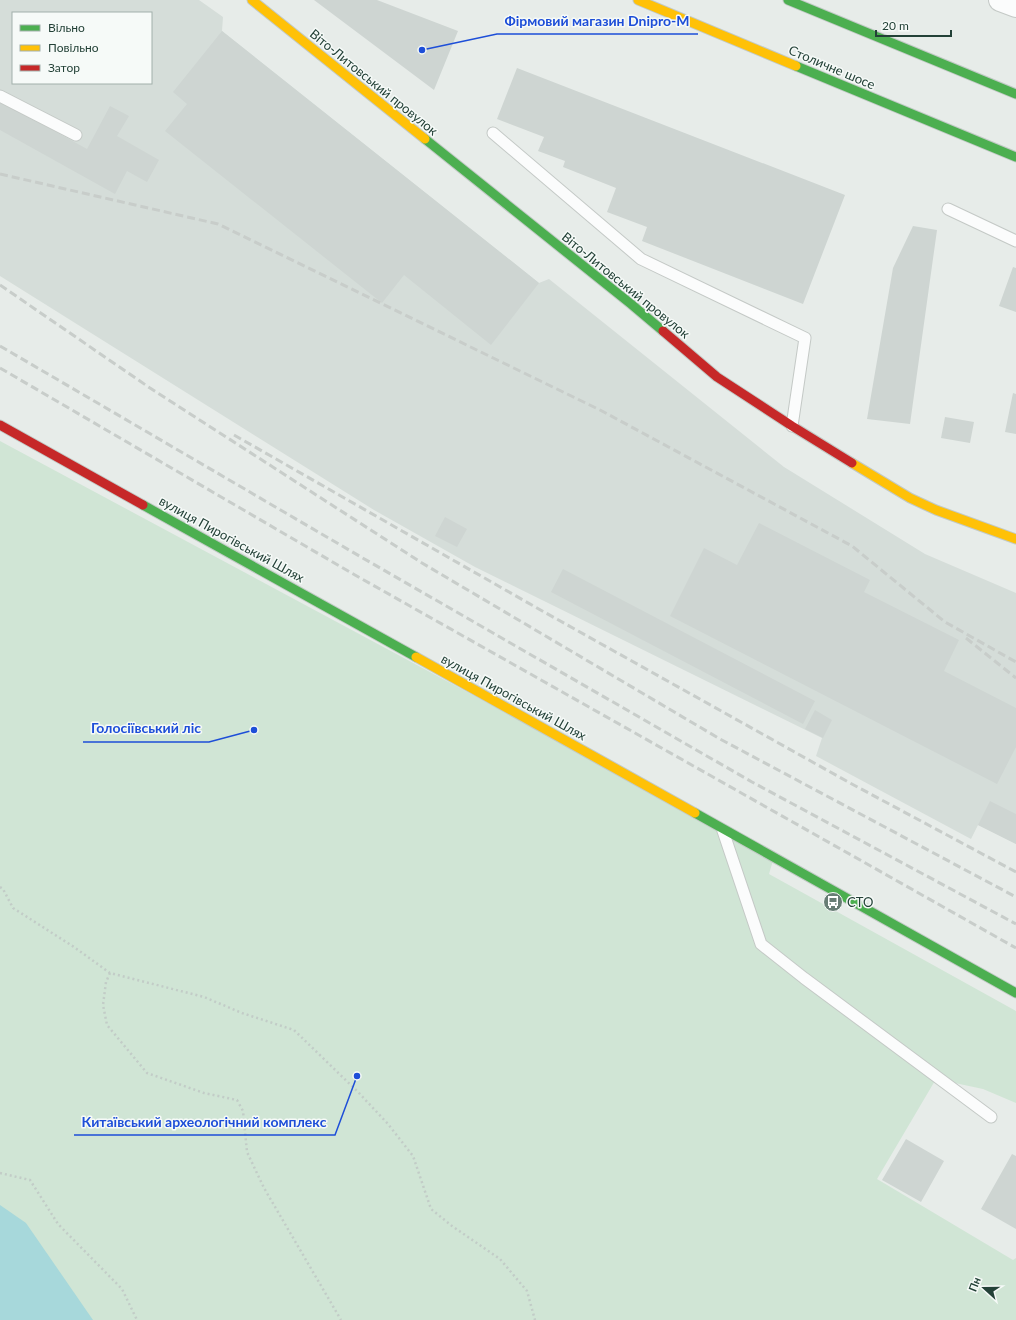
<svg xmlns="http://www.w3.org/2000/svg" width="1016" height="1320" viewBox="0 0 1016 1320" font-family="Lato,sans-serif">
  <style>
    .built { fill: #d5ddd9; fill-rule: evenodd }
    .green { fill: #d0e5d5 }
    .water { fill: #a7d8db }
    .building { fill: #ced5d2 }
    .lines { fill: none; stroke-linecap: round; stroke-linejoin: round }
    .lane-casing { stroke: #c4c9c6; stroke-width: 13 }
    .street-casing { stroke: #c4c9c6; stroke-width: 24 }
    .fast-casing { stroke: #c2cac6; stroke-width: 11 }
    .slow-casing { stroke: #c2cac6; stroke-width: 11 }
    .jam-casing { stroke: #c2cac6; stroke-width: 11 }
    .path { stroke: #c2ccc7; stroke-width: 2.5; stroke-dasharray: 2 3; stroke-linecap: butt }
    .lane { stroke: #fbfcfc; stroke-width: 11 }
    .street { stroke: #fbfcfc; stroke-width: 22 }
    .fast { stroke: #4caf50; stroke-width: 9 }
    .slow { stroke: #ffc107; stroke-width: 9 }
    .jam { stroke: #c62828; stroke-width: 9 }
    .rail { stroke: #c8cdca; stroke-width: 3; stroke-dasharray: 8 4; stroke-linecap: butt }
    .labels { text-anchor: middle; stroke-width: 3; stroke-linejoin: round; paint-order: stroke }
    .street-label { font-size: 13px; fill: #234137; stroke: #f6faf8 }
    .poi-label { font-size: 13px; fill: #234137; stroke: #f6faf8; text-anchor: start }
    .leader { fill: none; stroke: #1d4ed8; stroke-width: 1.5 }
    .callout-dot { fill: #1d4ed8; stroke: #f6faf8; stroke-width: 1.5 }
    .callout-label { font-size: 14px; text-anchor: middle; font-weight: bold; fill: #1d4ed8; stroke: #f6faf8; stroke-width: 3; stroke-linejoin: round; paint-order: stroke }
  </style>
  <rect width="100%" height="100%" fill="#e7ece9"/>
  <path class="built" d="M0 0H199L223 17 222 31 539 283 549 279 784 467 925 554 1016 593V844L978 825 971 839 816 756 822 738 475 567 374 510 0 276ZM13 13H151V83H13Z"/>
  <path class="green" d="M0 441 774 857 769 874 1016 1011V1103L983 1089 936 1079 877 1179 1013 1260 1016 1258V1320H0Z"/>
  <path class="water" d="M0 1205 26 1223 93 1320H0Z"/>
  <path class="building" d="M314 0H377L458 31 434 90Z
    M222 31 539 283 491 345 404 275 382 303 165 131 187 104 173 92Z
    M517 68 845 195 803 304 642 241 647 227 607 212 616 188 563 167 565 161 538 151 544 137 497 119Z
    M0 101 87 149 110 106 129 116 117 136 159 160 147 182 127 171 115 194 0 130Z
    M913 226 937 230 910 424 867 419 893 268Z
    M1013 267 1016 268V312L999 306Z
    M1013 393 1016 394V434L1005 432Z
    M945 417 974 422 970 443 941 438Z
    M445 517 467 529 457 547 435 536Z
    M759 523 870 580 864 592 959 640 944 671 1016 708V747L997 784 670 616 704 548 737 565Z
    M563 569 815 701 803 724 551 592Z
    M815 710 832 720 823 738 805 729Z
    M990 801 1016 814V844L978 825Z
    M906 1139 944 1161 921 1202 882 1180Z
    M1012 1154 1016 1156V1229L981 1209Z"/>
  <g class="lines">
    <defs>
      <path id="lane" d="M0 96 76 135
        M493 133 641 259 805 338 792 426
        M948 209 1016 241
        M723 831 761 944 804 978 991 1117"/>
      <path id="street" d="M1000 0 1016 6"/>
      <path id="fast" d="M788 0 1016 94
        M796 66 1016 157
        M425 139 631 304 663 331
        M143 505 416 657
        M695 813 1016 993"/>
      <path id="slow" d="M252 0 425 139
        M638 0 796 66
        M852 463 910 498 936 510 1016 539
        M416 657 695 813"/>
      <path id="jam" d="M663 331 717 377 792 426 852 463
        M0 425 143 505"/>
    </defs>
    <use href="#lane" class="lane-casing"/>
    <use href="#street" class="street-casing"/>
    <use href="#fast" class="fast-casing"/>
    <use href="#slow" class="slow-casing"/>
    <use href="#jam" class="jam-casing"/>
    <path class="path" d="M0 887 3 889 13 908 74 947 110 973 204 997 242 1013 294 1030 358 1092 388 1124 413 1156 431 1209 452 1226 500 1259 527 1291 535 1320
      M110 973 106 982 103 1005 107 1025 147 1073 204 1093 237 1100 243 1111 247 1152 264 1188 341 1320
      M0 1173 30 1180 58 1224 122 1289 137 1320"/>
    <use href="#lane" class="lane"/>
    <use href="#street" class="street"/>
    <use href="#fast" class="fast"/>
    <use href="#slow" class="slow"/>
    <use href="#jam" class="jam"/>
    <path class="rail" d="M0 174 218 224 600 410 852 546 945 622 1016 662
      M0 285 150 388 422 563 720 739 1016 897
      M0 346 361 557 752 782 1016 924
      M0 368 355 575 1016 948
      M234 435 537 608 850 783 1016 872
      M966 638 1016 678"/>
  </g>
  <defs>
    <symbol id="bus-disc" viewBox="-11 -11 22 22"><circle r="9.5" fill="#687d75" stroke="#f6faf8"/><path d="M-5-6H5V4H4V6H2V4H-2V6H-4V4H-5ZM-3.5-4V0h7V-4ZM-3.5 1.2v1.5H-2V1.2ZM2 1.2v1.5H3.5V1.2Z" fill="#fff"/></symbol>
  </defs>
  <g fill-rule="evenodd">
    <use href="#bus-disc" x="822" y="891" width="22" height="22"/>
  </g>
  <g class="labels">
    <g class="street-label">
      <text transform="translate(832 67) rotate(23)" y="5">Столичне шосе</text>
      <text transform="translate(374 82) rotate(39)" y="5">Віто-Литовський провулок</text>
      <text transform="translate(626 285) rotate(39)" y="5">Віто-Литовський провулок</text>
      <text transform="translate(232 539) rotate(29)" y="5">вулиця Пирогівський Шлях</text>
      <text transform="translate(514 697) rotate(29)" y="5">вулиця Пирогівський Шлях</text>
    </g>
    <g class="poi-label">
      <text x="847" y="907">СТО</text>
    </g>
  </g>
  <path class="leader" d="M422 50L497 34H698M254 730L209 742H83M357 1076L335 1135H74"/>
  <g class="callout-dot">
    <circle cx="422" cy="50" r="4"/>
    <circle cx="254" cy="730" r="4"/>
    <circle cx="357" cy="1076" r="4"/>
  </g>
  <g class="callout-label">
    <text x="597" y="26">Фірмовий магазин Dnipro-M</text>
    <text x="146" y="733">Голосіївський ліс</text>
    <text x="204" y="1127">Китаївський археологічний комплекс</text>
  </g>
  <rect x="12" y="12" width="140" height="72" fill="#f6faf8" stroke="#a2b0ab"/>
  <rect x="20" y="25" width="20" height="6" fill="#4caf50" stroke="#a2b0ab"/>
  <text x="48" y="32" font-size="12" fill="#234137">Вільно</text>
  <rect x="20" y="45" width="20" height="6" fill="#ffc107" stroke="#a2b0ab"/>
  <text x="48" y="52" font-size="12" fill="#234137">Повільно</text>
  <rect x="20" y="65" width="20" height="6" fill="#c62828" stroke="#a2b0ab"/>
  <text x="48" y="72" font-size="12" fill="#234137">Затор</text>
  <g transform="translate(984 1288) rotate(291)" stroke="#f6faf8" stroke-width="3" paint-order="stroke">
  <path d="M0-3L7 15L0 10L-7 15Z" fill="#234137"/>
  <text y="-6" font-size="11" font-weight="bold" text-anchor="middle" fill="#234137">Пн</text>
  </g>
  <path d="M876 30v6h75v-6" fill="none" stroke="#234137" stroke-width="2"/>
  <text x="882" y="30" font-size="12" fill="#234137" stroke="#f6faf8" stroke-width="3" paint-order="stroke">20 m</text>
</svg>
